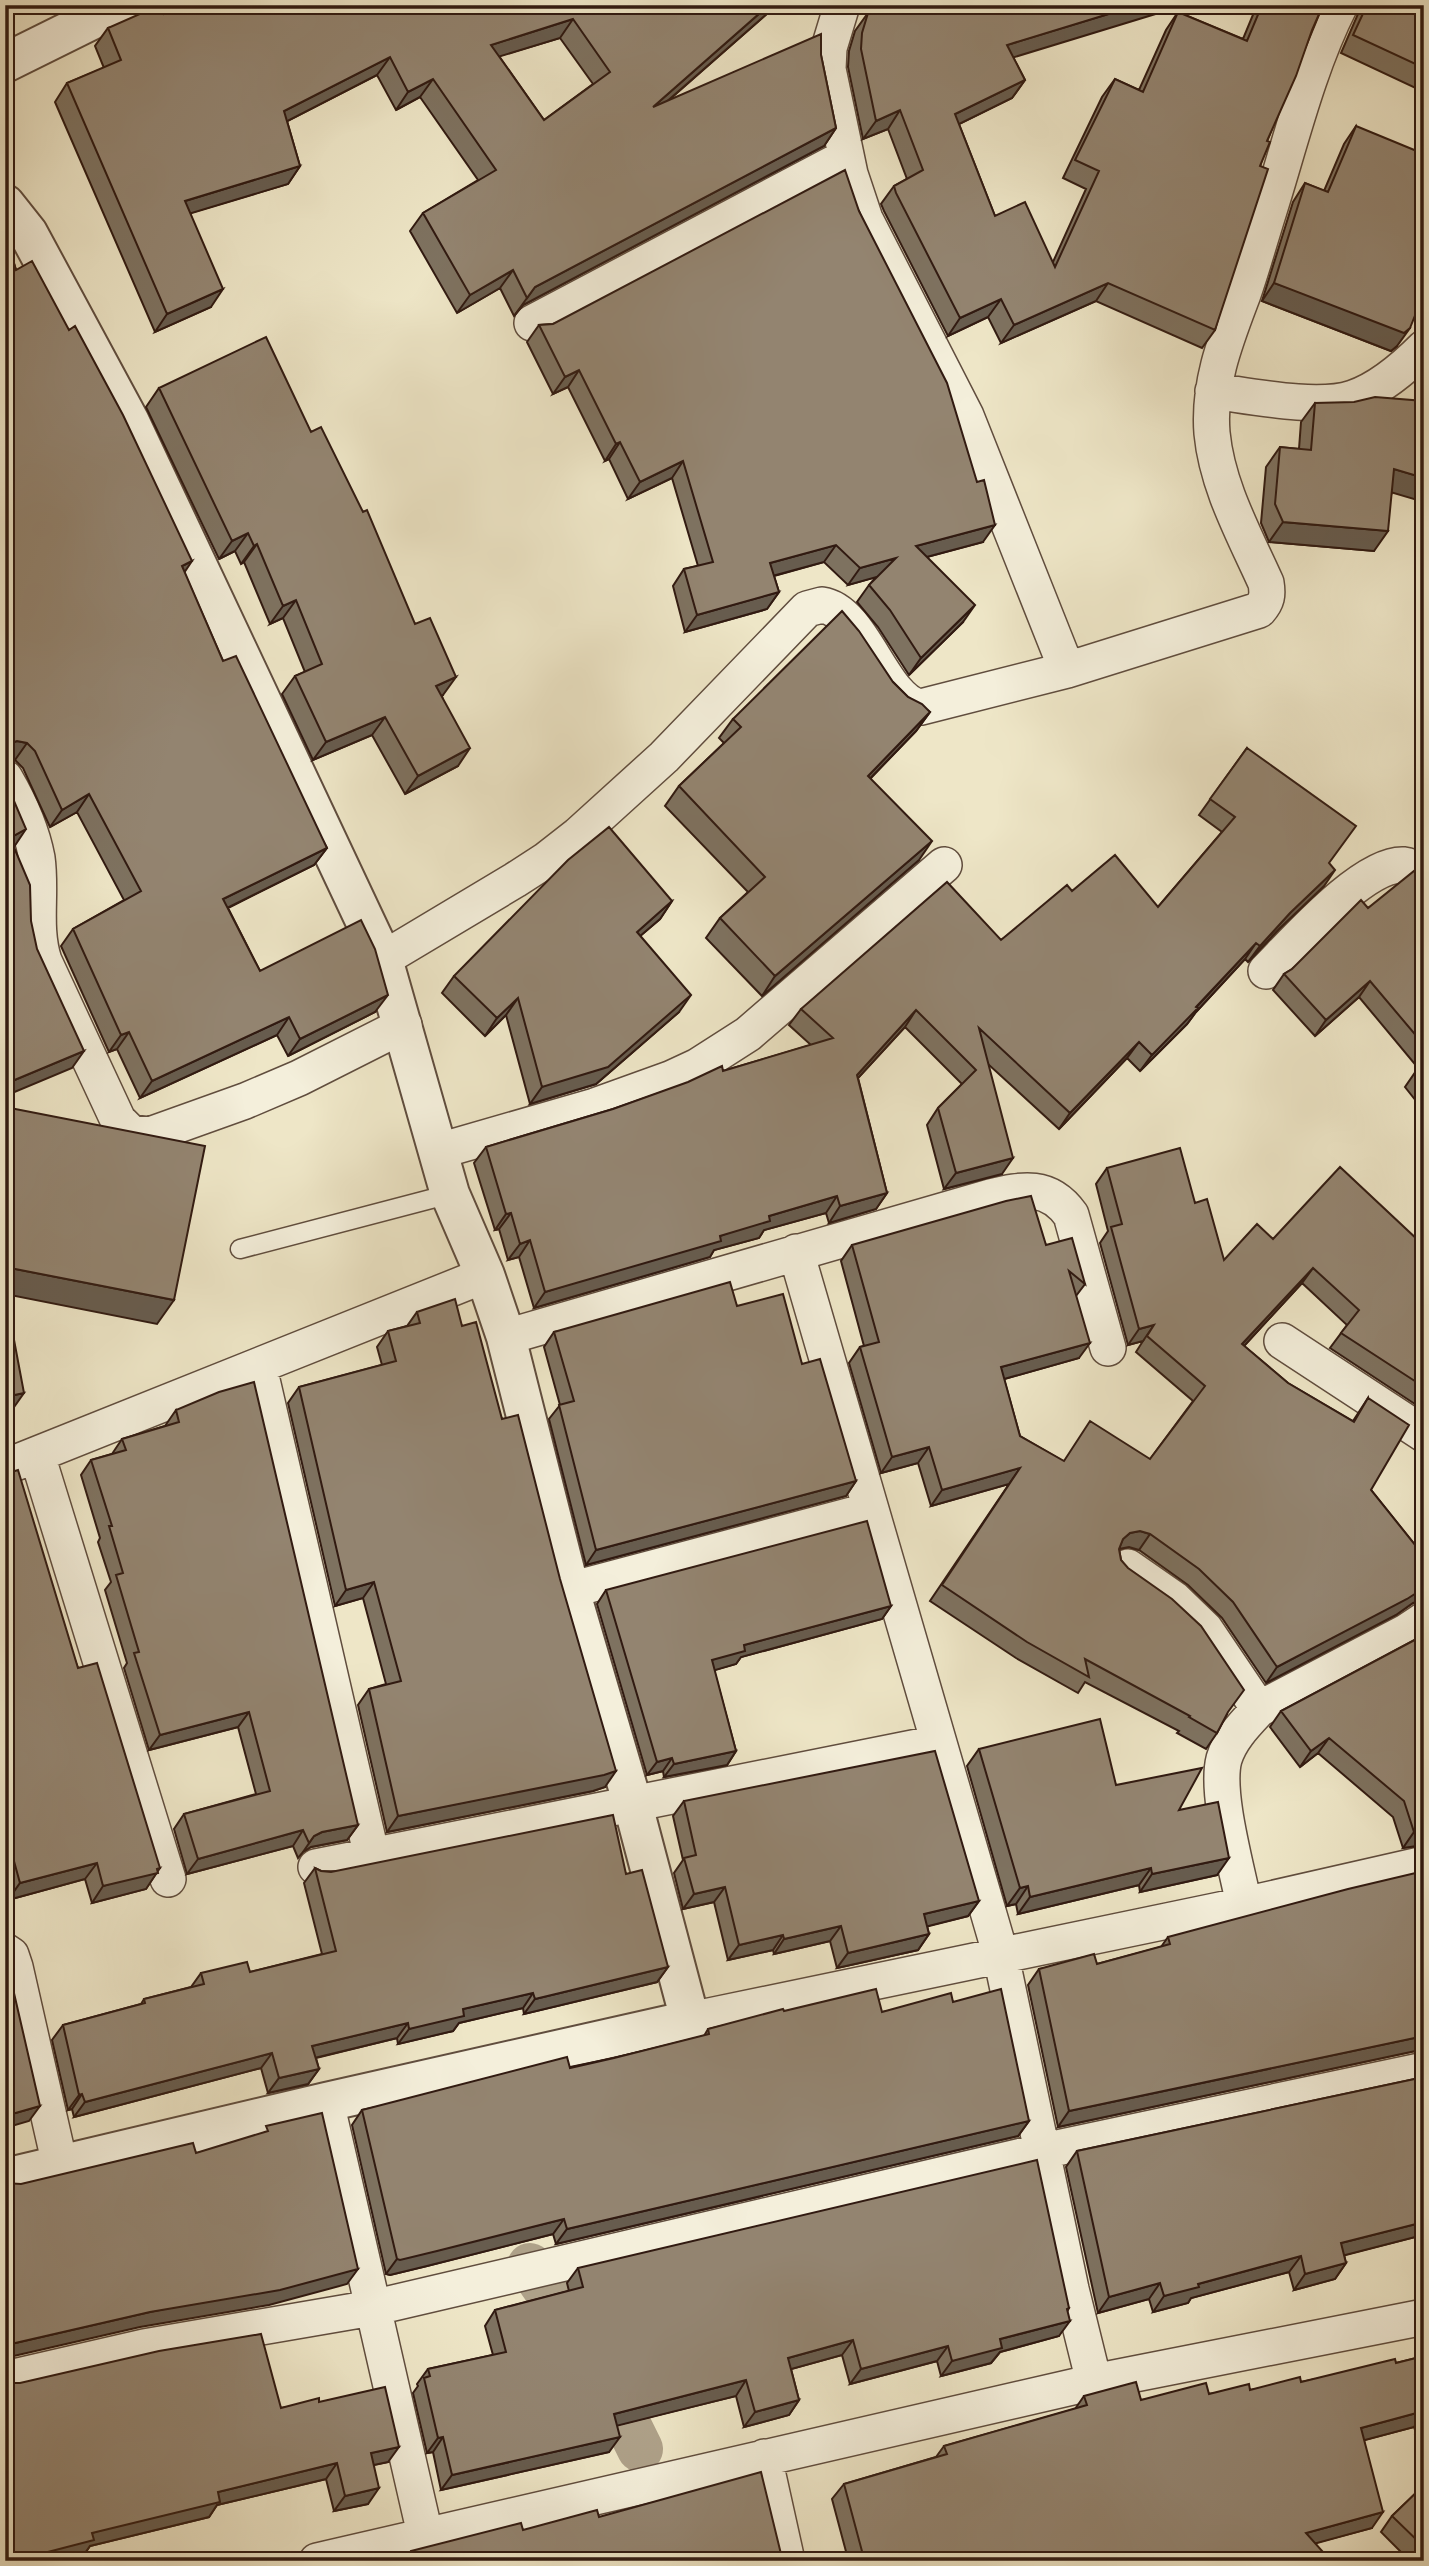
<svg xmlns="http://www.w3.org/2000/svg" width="1429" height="2566" viewBox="0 0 1429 2566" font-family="Vollkorn,serif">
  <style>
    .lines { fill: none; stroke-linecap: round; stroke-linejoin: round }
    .canal { stroke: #aea189; stroke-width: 46 }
    .service-casing { stroke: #604d3e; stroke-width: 21 }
    .minor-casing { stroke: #604d3e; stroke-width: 38 }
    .tertiary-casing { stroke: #604d3e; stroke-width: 42 }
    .service { stroke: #f4efdb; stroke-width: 18 }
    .minor { stroke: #f4efdb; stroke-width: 35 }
    .tertiary { stroke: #f4efdb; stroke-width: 38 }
    .wall { fill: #7e7260; stroke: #311a11; stroke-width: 2; fill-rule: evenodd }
    .shaded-wall { fill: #675c4e; stroke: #311a11; stroke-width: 2 }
    .building { fill: #938470; stroke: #311a11; stroke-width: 2; fill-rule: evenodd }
  </style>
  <rect width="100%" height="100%" fill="#eee6c7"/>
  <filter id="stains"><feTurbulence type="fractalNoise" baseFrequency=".00286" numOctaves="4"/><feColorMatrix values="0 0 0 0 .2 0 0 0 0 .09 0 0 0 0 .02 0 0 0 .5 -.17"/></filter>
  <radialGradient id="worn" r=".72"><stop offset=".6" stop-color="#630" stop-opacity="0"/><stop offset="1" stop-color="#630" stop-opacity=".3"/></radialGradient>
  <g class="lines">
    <path class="canal" d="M530 2266 599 2366 640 2449"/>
    <defs>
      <path id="service" d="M240 1249 450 1194"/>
      <path id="minor" d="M842 5 829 48 828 69 850 174 865 219 966 416 1067 670
        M532 323 846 157
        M1213 391C1251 396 1317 410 1353 398 1380 389 1404 368 1424 348
        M5 778C19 802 32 831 37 858 42 893 33 927 44 961L118 1120 131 1133 150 1135 245 1101 299 1078 404 1025
        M383 959 515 880 546 860 578 835 664 757 807 609 822 605C864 611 883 702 921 707L1067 670 1259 610C1267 601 1268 595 1266 583 1244 534 1217 486 1212 433 1208 383 1226 339 1243 294 1252 268 1259 243 1267 217 1289 148 1307 70 1340 5
        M1266 971C1293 944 1364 862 1404 865 1411 866 1418 870 1424 874
        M439 1151 595 1106 670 1079 698 1066 748 1034 944 865
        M796 1252 1001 1956 1071 2289 1094 2382
        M506 1337 990 1197C1023 1189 1049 1184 1071 1215L1108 1348
        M1282 1341 1424 1434
        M259 1367 372 1857
        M37 1455 168 1879
        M5 1467 485 1275
        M1128 1567 1174 1599 1205 1629 1259 1709
        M570 1590 871 1510
        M316 1867 938 1743
        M1244 1905C1237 1868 1215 1793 1224 1759 1230 1739 1245 1724 1259 1709L1406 1632 1424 1620
        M5 1951 11 1955 15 1967 60 2165
        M690 2020 1244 1905 1424 1864
        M326 2102 425 2534
        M5 2379 144 2347 372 2308 1043 2151 1424 2070
        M764 2457 787 2561
        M317 2561 1094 2382 1424 2317"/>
      <path id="tertiary" d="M5 63 122 5
        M5 204 28 233 130 422 383 959 450 1194 485 1275 506 1337 570 1590 633 1805 690 2020 326 2102 5 2178"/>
    </defs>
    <use href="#service" class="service-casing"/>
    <use href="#minor" class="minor-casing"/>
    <use href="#tertiary" class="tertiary-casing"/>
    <use href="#service" class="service"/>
    <use href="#minor" class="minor"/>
    <use href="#tertiary" class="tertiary"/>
  </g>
  <path class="wall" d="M777 5 669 100 821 55 836 128 824 146 523 305 514 316 500 288 457 313 410 231 423 213 478 180 420 97 396 110 377 75 287 121 300 166 288 184 190 213 211 307 155 332 55 102 67 83 104 68 95 46 108 28 164 14ZM560 38 593 84 544 120 499 56Z
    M1257 5H1323L1267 141 1215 330 1202 348 1096 301 1001 343 988 317 948 336 884 211 881 204 894 186 907 179 888 129 863 139 848 67 849 51 855 31 868 13 1013 57 1025 80 1012 98 959 124 995 216 1053 262 1086 189 1063 178 1102 97 1115 79 1139 90 1166 30 1178 12 1243 39Z
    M1360 5H1424V92L1341 53 1358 14Z
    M1356 126 1397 346 1391 351 1262 301 1293 202 1305 183 1324 191 1344 144Z
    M859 211 983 542 927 557 963 622 909 675 878 627 857 602 869 585 876 577 848 585 824 562 774 576 779 592 767 609 685 632 673 586 684 569 698 566 672 478 628 499 609 459 605 461 568 387 553 394 527 342 539 325 553 324Z
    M5 233 16 270 184 572 223 661 327 848 314 865 228 908 260 971 375 1012 288 1056 277 1035 140 1098 117 1049 109 1052 61 946 73 929 124 900 77 812 50 827 23 768 15 760 5 758Z
    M159 388 311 432 443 695 442 696 458 766 405 794 372 735 313 760 282 694 295 676 305 672 283 618 270 624 244 562 241 564 235 551 219 559 146 407Z
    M1315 403 1392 492 1374 551 1269 542 1261 523 1266 467 1280 447 1299 449 1301 422Z
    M893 682 908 697 930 712 916 731 870 779 919 860 762 996 706 938 720 918 748 892 665 806 679 786 724 743 719 738 733 719Z
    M1247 748 1329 864 1324 886 1279 929 1248 962 1245 959 1196 1012 1187 1024 1140 1071 1127 1058 1059 1129 988 1064 1002 1174 944 1189 927 1125 938 1108 962 1084 905 1027 858 1078 887 1193 876 1209 829 1223 826 1213 764 1230 759 1238 714 1250 710 1257 534 1308 519 1257 508 1260 499 1229 495 1230 474 1163 486 1147 613 1109 723 1071 811 1045 789 1025 801 1009 1001 940 1072 891 1158 907 1222 832 1199 815Z
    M1424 875V1111L1405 1087 1416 1071 1419 1069 1359 997 1315 1036 1273 990 1284 974 1292 969 1368 908Z
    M672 901 660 919 640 936 679 1012 596 1084 530 1104 506 1015 485 1036 442 993 454 976Z
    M1107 1168 1195 1203 1224 1260 1273 1239 1419 1241 1424 1236V1410L1330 1348 1347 1325 1302 1283 1244 1346 1288 1383 1353 1421 1368 1398 1371 1490 1424 1556V1600L1413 1603 1396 1615 1266 1683 1222 1618 1188 1585 1139 1550 1129 1547 1119 1549 1121 1560 1227 1714 1217 1733 1206 1749 1177 1733 1179 1731 1085 1682 1078 1693 1016 1658 930 1601 1009 1484 931 1506 918 1463 881 1473 849 1363 860 1347 864 1346 841 1261 852 1245H1046L1085 1284 1076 1296 1079 1358 1004 1379 1020 1436 1063 1461 1150 1459 1193 1401 1136 1352 1143 1341 1128 1345 1100 1243 1108 1231 1096 1184Z
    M737 1306 802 1364 856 1481 846 1496 586 1565 549 1419 560 1405 544 1347 554 1332Z
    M417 1312 462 1326 502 1419 605 1787 593 1791 387 1832 358 1705 369 1689 386 1684 363 1598 335 1606 288 1403 299 1387 382 1365 377 1347 388 1331 407 1326Z
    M176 1410 358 1825 347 1840 311 1847 303 1852 298 1858 293 1846 187 1874 174 1829 184 1814 256 1794 238 1727 149 1750 124 1668 127 1663 105 1590 111 1582 98 1542 100 1538 81 1475 91 1460 112 1454 122 1439 165 1426Z
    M5 1474 78 1668 157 1872 146 1889 92 1903 85 1879 8 1900 5 1888Z
    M606 1590 891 1606 882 1619 741 1657 736 1664 714 1670 736 1751 727 1765 664 1777 663 1771 647 1775 597 1604Z
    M1424 1635V1845L1403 1848 1393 1817 1318 1753 1300 1767 1270 1727 1281 1711Z
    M979 1749 1116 1785 1179 1810 1217 1875 1140 1892 1139 1885 1018 1914 1016 1904 1007 1906 967 1766Z
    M684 1801 979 1901 968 1916 927 1926 929 1934 918 1950 837 1968 830 1941 774 1954 773 1950 728 1960 714 1902 683 1909 674 1873 683 1860 673 1816Z
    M315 1868 321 1871 626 1874 668 1967 657 1982 524 2014 523 2008 459 2023 453 2031 398 2044 397 2038 316 2058 319 2069 308 2084 268 2093 261 2068 74 2117 72 2109 68 2110 52 2040 63 2025 141 2004 144 1999 191 1987 201 1973 250 1972 322 1954 304 1883Z
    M1168 1937 1420 2050 1058 2127 1028 1985 1039 1969 1097 1964 1161 1947Z
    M953 2002 1029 2121 1018 2136 556 2244 553 2234 427 2266 390 2275 386 2274 352 2125 362 2110 614 2058 704 2036 708 2029 784 2011 882 2012Z
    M1424 2077V2236L1423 2235 1344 2255 1346 2263 1335 2279 1294 2290 1289 2272 1191 2298 1188 2303 1153 2312 1149 2299 1098 2313 1066 2167 1077 2151Z
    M578 2268 1069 2308 1067 2312 1059 2336 1000 2352 991 2363 941 2376 937 2361 850 2384 842 2355 791 2369 799 2400 789 2415 744 2427 736 2396 617 2425 609 2452 441 2490 433 2452 427 2453 413 2393 418 2386 417 2384 428 2369 493 2355 485 2326 495 2310 569 2291 567 2283Z
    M1424 2356V2431L1416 2433 1414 2427 1364 2440 1372 2528 1315 2543 848 2559 832 2499 844 2484 936 2457 944 2446 1075 2409 1084 2396 1141 2400 1250 2390 1301 2382 1396 2363Z
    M9 2383 281 2408 319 2402 388 2462 373 2465 368 2504 334 2511 326 2479 217 2505 209 2517 90 2546 83 2556 63 2561H5Z
    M1424 2485V2561H1410L1381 2532 1392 2516Z"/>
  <path class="shaded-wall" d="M769 5H777L640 125 653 107Z
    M1138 5H1185L995 63 1007 45Z
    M573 19 560 38 478 63 491 45Z
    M390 57 377 75 272 129 284 111Z
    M433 79 420 97 396 110 408 92Z
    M1025 80 1012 98 943 132 955 114Z
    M900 110 888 129 863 139 876 121Z
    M836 128 824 146 523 305 514 316 535 287Z
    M300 166 288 184 172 219 185 201Z
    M513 270 500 288 457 313 470 295Z
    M1108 283 1096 301 1001 343 1014 325Z
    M1274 283 1410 328 1397 346 1391 351 1262 301Z
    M223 289 211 307 155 332 167 314Z
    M1001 299 988 317 948 336 960 318Z
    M579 370 568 387 553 394 565 377Z
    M620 442 609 459 605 461 616 444Z
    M683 461 672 478 628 499 640 482Z
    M1394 469 1424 478V502L1380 489Z
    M1283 522 1388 531 1374 551 1269 542Z
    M995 525 983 542 904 563 916 546Z
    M248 533 235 551 219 559 232 541Z
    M257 544 244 562 241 564 254 546Z
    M836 545 824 562 758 580 770 563Z
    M896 558 884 575 848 585 860 568Z
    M192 561 180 579 182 566Z
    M779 592 767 609 685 632 697 615Z
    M296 600 283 618 270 624 283 606Z
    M975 605 963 622 909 675 921 658Z
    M456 677 443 695 423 704 436 686Z
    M930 712 916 731 854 795 868 776Z
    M385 717 372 735 313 760 326 742Z
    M17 741 27 743 15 760 5 758V745Z
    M470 748 458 766 405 794 418 776Z
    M89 794 77 812 50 827 62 810Z
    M26 829 14 847 10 838Z
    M932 841 919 860 762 996 775 976Z
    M327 848 314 865 211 916 223 899Z
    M1335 870 1324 886 1279 929 1248 962 1260 946 1290 913Z
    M672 901 660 919 625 949 637 932Z
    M1256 943 1245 959 1196 1012 1187 1024 1140 1071 1152 1055Z
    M1370 981 1359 997 1315 1036 1326 1020Z
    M388 995 375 1012 288 1056 300 1039Z
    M691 995 679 1012 596 1084 530 1104 542 1087Z
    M518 998 506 1015 485 1036 497 1018Z
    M916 1010 905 1027 846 1091 857 1075Z
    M289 1017 277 1035 140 1098 152 1081Z
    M129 1032 117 1049 109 1052 121 1035Z
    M1139 1042 1127 1058 1059 1129 1070 1113Z
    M84 1051 72 1068 5 1096V1084Z
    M1013 1158 1002 1174 944 1189 956 1173Z
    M887 1193 876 1209 829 1223 840 1206Z
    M837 1196 826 1213 764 1230 759 1238 714 1250 710 1257 534 1308 545 1292 720 1236 769 1216Z
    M511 1213 499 1229 495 1230 506 1214Z
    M530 1240 519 1257 508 1260 520 1244Z
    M5 1267 174 1300 157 1324 5 1294Z
    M1313 1268 1302 1283 1231 1360 1242 1344Z
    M1154 1325 1143 1341 1128 1345 1139 1329Z
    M1090 1343 1079 1358 990 1383 1001 1367Z
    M24 1393 7 1417 5 1418V1397Z
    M929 1447 918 1463 881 1473 892 1457Z
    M1020 1468 1009 1484 931 1506 942 1490Z
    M856 1481 846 1496 586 1565 596 1550Z
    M1140 1531 1150 1534 1139 1550 1129 1547 1119 1549 1123 1539 1130 1533Z
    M374 1582 363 1598 335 1606 346 1590Z
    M1424 1588V1600L1413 1603 1396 1615 1266 1683 1277 1667Z
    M891 1606 882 1619 741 1657 736 1664 702 1674 712 1660 744 1645Z
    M249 1712 238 1727 149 1750 160 1735Z
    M1329 1738 1318 1753 1300 1767 1311 1751Z
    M736 1751 727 1765 664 1777 674 1764Z
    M672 1758 663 1771 647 1775 657 1762Z
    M616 1771 605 1787 593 1791 387 1832 398 1816Z
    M358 1825 347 1840 311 1847 303 1852 314 1836 322 1832Z
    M303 1830 293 1846 187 1874 198 1859Z
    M1424 1831V1845L1403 1848 1414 1832Z
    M12 1854 5 1865V1856Z
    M1229 1858 1217 1875 1140 1892 1152 1874Z
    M97 1863 85 1879 8 1900 20 1883Z
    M160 1868 146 1889 92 1903 103 1886Z
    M1151 1868 1139 1885 1018 1914 1030 1897Z
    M1028 1886 1016 1904 1007 1906 1020 1888Z
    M725 1887 714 1902 683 1909 694 1894Z
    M979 1901 968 1916 913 1930 924 1914Z
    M841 1926 830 1941 774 1954 784 1939Z
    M929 1934 918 1950 837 1968 848 1953Z
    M783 1935 773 1950 728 1960 739 1945Z
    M668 1967 657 1982 524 2014 535 1999Z
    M533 1993 523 2008 459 2023 453 2031 398 2044 409 2029 463 2009Z
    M408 2023 397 2038 302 2061 312 2046Z
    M1424 2036V2051L1420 2050 1058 2127 1069 2111Z
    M272 2053 261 2068 74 2117 85 2102Z
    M319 2069 308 2084 268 2093 279 2078Z
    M82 2094 72 2109 68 2110 79 2095Z
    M40 2106 29 2121 5 2128V2116Z
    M1029 2121 1018 2136 556 2244 567 2229Z
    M564 2219 553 2234 427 2266 390 2275 386 2274 397 2259Z
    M1424 2222 1423 2235 1330 2259 1341 2243Z
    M1301 2256 1289 2272 1191 2298 1188 2303 1153 2312 1164 2296 1198 2284Z
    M1346 2263 1335 2279 1294 2290 1305 2274Z
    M358 2269 347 2284 269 2305 140 2327 5 2358V2347L11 2344 150 2312Z
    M1160 2283 1149 2299 1098 2313 1109 2297Z
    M1070 2321 1059 2336 1000 2352 991 2363 941 2376 952 2361 1000 2339Z
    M853 2340 842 2355 777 2373 788 2358Z
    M948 2346 937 2361 850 2384 861 2369Z
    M746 2380 736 2396 604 2429 614 2414Z
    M799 2400 789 2415 744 2427 755 2412Z
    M1424 2411 1414 2427 1350 2444 1361 2428Z
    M1424 2421V2431L1416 2433Z
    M443 2437 433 2452 427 2453 438 2438Z
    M620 2437 609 2452 441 2490 452 2475Z
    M399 2447 388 2462 360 2468 371 2453Z
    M337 2463 326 2479 217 2505 209 2517 90 2546 83 2556 63 2561H13L92 2533 218 2492Z
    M379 2488 368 2504 334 2511 345 2496Z
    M1383 2512 1372 2528 1295 2549 1306 2533Z
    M781 2554 776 2561H752Z"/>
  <path class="building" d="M160 5 164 14 194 5H769L653 107 821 34V55L836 128 535 287 527 298 513 270 470 295 423 213 496 170 433 79 408 92 390 57 284 111 300 166 185 201 223 289 167 314 67 83 121 60 108 28ZM573 19 610 72 544 120 491 45Z
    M886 5H1138L1007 45 1025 80 955 114 995 216 1025 202 1055 267 1099 171 1075 160 1115 79 1143 92 1178 12 1247 41 1262 5H1323L1312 30 1296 76 1267 141 1270 142 1260 166 1268 169 1215 330 1108 283 1014 325 1001 299 960 318 896 193 894 186 923 170 900 110 876 121 861 49 862 33 868 13Z
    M1367 5H1424V68L1353 35Z
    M1356 126 1424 154V293L1410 328 1404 333 1274 283 1305 183 1328 192Z
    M845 170 859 211 947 383 977 482 984 480 995 525 916 546 975 605 921 658 890 610 869 585 896 558 860 568 836 545 770 563 779 592 697 615 684 569 713 562 683 461 640 482 620 442 616 444 579 370 565 377 539 325 553 324Z
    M5 233 16 270 32 261 69 330 75 326 123 415 192 561 182 566 223 661 236 656 327 848 223 899 260 971 361 920 375 949 388 995 300 1039 289 1017 152 1081 129 1032 121 1035 73 929 141 891 89 794 62 810 35 751 27 743 17 741 5 745Z
    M266 337 311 432 321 427 363 512 367 510 415 624 430 618 456 677 436 686 470 748 418 776 385 717 326 742 295 676 322 664 296 600 283 606 257 544 254 546 248 533 232 541 159 388Z
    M1375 397 1424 401V478L1394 469 1388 531 1283 522 1275 504 1280 447 1311 450 1315 403 1354 402Z
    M842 611 859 631 893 682 908 697 922 704 930 712 868 776 932 841 775 976 720 918 765 877 679 786 741 727 733 719Z
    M1247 748 1356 826 1329 863 1335 870 1290 913 1260 946 1256 943 1196 1007 1198 1008 1152 1055 1139 1042 1070 1113 979 1028 1013 1158 956 1173 938 1108 976 1070 916 1010 857 1075 887 1193 840 1206 837 1196 769 1216 770 1221 720 1236 721 1241 545 1292 530 1240 520 1244 511 1213 506 1214 486 1147 613 1109 688 1082 722 1066 723 1071 833 1038 801 1009 947 882 1001 940 1067 885 1072 891 1115 855 1158 907 1235 817 1210 799Z
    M5 780 26 829 10 838 30 885 31 921 37 949 84 1051 5 1084Z
    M609 827 672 901 637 932 691 995 608 1067 542 1087 518 998 497 1018 454 976 568 860Z
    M1414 871 1424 875V1045L1370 981 1326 1020 1284 974 1292 969 1361 900 1368 908Z
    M1424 1065V1081L1416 1071Z
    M5 1107 205 1146 174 1300 5 1267V1229H6Z
    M1180 1148 1195 1203 1207 1199 1224 1260 1257 1224 1273 1239 1340 1167 1419 1241 1424 1236V1387L1341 1333 1359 1310 1313 1268 1242 1344 1288 1383 1354 1422 1368 1398 1409 1425 1371 1490 1424 1556V1588L1407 1599 1277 1667 1233 1602 1199 1569 1150 1534 1140 1531 1130 1533 1123 1539 1119 1549 1121 1560 1128 1568 1172 1599 1201 1626 1244 1690 1228 1712 1217 1733 1189 1717 1190 1716 1085 1659 1089 1677 1027 1642 942 1585 1020 1468 942 1490 929 1447 892 1457 860 1347 879 1342 852 1245 1006 1201 1031 1196 1046 1245 1072 1238 1085 1284 1069 1271 1090 1343 1001 1367 1020 1436 1064 1461 1090 1421 1150 1459 1205 1386 1147 1336 1154 1325 1139 1329 1111 1227 1122 1224 1107 1168Z
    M730 1282 737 1306 783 1294 802 1364 820 1359 856 1481 596 1550 559 1405 574 1401 554 1332Z
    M5 1292 24 1393 5 1397Z
    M455 1299 462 1326 476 1322 502 1419 518 1415 560 1579 616 1771 604 1775 398 1816 369 1689 401 1681 374 1582 346 1590 299 1387 396 1361 388 1331 420 1323 417 1312Z
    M254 1382 358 1825 322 1832 314 1836 309 1843 303 1830 198 1859 184 1814 270 1791 249 1712 160 1735 134 1653 139 1652 116 1575 123 1573 109 1526H112L91 1460 126 1450 122 1439 179 1422 176 1410 219 1392Z
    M18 1470 78 1668 97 1663 160 1868 157 1869 158 1873 103 1886 97 1863 20 1883 12 1854 5 1856V1474Z
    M867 1521 891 1606 744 1645 745 1651 712 1660 736 1751 674 1764 672 1758 657 1762 606 1590Z
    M1424 1635V1831L1414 1832 1404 1801 1329 1738 1311 1751 1281 1711Z
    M1100 1719 1116 1785 1202 1768 1179 1810 1218 1802 1229 1858 1152 1874 1151 1868 1030 1897 1028 1886 1020 1888 979 1749Z
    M935 1751 979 1901 924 1914 929 1934 848 1953 841 1926 784 1939 783 1935 739 1945 725 1887 694 1894 684 1858 696 1855 684 1801Z
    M613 1815 626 1874 642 1870 668 1967 535 1999 533 1993 463 2009 464 2016 409 2029 408 2023 312 2046 319 2069 279 2078 272 2053 85 2102 82 2094 79 2095 63 2025 145 2003 144 1999 204 1984 201 1973 247 1962 250 1972 336 1951 315 1868 321 1871 331 1872Z
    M1424 1871V2036L1069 2111 1039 1969 1094 1954 1097 1964 1170 1944 1168 1937 1348 1889Z
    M5 1954 40 2106 5 2116Z
    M876 1989 882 2012 951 1993 953 2002 1001 1989 1029 2121 567 2229 564 2219 437 2251 400 2260 397 2259 362 2110 567 2057 570 2068 614 2058 709 2034 708 2029 783 2009 784 2011Z
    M1424 2077V2222L1341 2243 1346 2263 1305 2274 1301 2256 1198 2284 1199 2287 1164 2296 1160 2283 1109 2297 1077 2151Z
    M322 2113 358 2269 280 2290 150 2312 11 2344 5 2347V2183L21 2184 193 2143 196 2153 268 2131 266 2126Z
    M1037 2160 1069 2308 1067 2309 1070 2321 1000 2339 1002 2348 952 2361 948 2346 861 2369 853 2340 788 2358 799 2400 755 2412 746 2380 614 2414 620 2437 452 2475 443 2437 438 2438 424 2378 430 2376 428 2369 506 2352 495 2310 583 2287 578 2268Z
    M261 2334 281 2408 319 2398V2402L385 2387 399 2447 371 2453 379 2488 345 2496 337 2463 218 2492 220 2502 92 2533 94 2540 13 2561H5V2380L9 2383H20L159 2351Z
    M1424 2356V2411L1361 2428 1383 2512 1306 2533 1331 2561H839L863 2555 844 2484 947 2454 944 2446 1087 2405 1084 2396 1136 2382 1141 2400 1206 2383 1209 2394 1249 2384 1250 2390 1300 2377 1301 2382 1395 2359 1396 2363Z
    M761 2472 781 2554 752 2561H392L412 2556 411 2551 521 2523 523 2530 597 2510 599 2517Z
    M1424 2485V2547L1392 2516Z"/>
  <rect width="1429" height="2566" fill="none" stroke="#eee6c7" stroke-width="28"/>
  <rect x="7" y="7" width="1415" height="2552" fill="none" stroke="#311a11" stroke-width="3.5"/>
  <rect x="14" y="14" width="1401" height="2538" fill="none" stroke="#311a11" stroke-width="2"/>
  <rect width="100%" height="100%" filter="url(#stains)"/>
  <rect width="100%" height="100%" fill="url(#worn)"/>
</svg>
